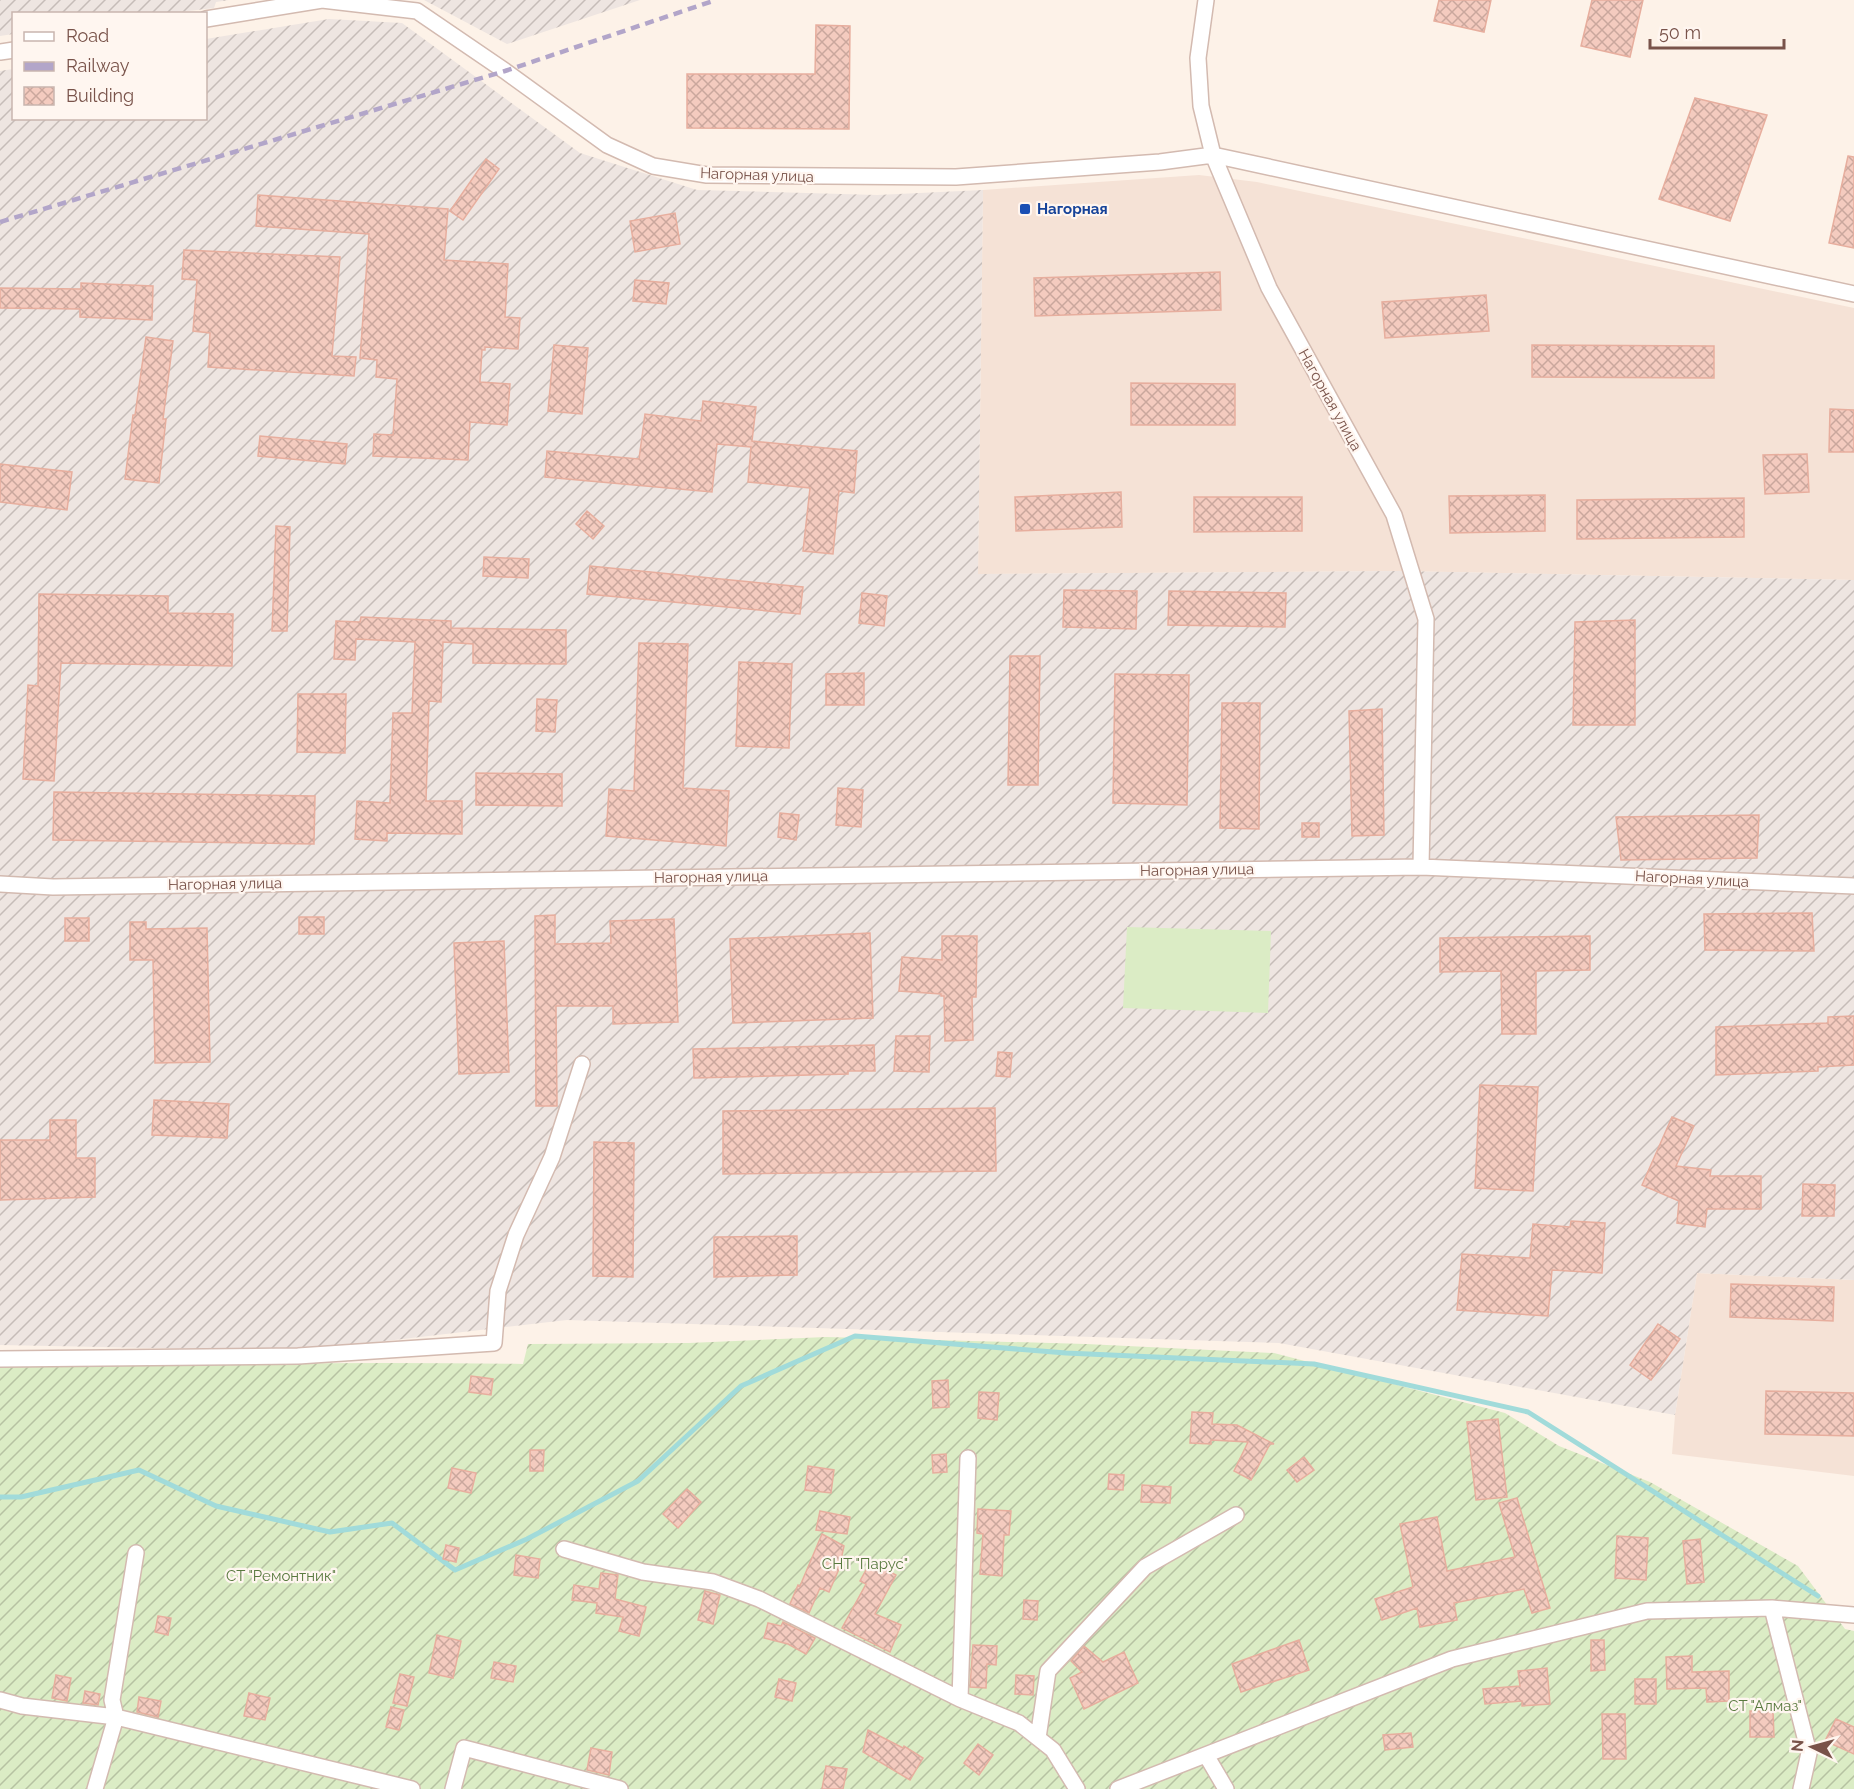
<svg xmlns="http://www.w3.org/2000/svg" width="1854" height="1789" viewBox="0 0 1854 1789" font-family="Raleway,sans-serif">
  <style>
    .residential { fill: #f5e2d6 }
    .industrial { fill: url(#industrial-furrows) }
    .garden { fill: url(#garden-furrows) }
    .pitch { fill: #dbecc5 }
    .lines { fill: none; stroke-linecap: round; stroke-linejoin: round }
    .stream { stroke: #a1dbda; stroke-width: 5 }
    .building { fill: url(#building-cross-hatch); stroke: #e7ae9e; stroke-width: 1.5 }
    .street-casing { stroke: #d3bab0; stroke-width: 18 }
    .street { stroke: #fff; stroke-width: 15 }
    .rail { stroke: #b2a5c9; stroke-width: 4.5; stroke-dasharray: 9 6; stroke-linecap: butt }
    .transit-dot { fill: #1a4fb4; stroke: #fff6f0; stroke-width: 2 }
    .labels { text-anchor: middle; stroke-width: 4.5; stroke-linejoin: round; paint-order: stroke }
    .street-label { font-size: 15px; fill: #79534a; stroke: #fff6f0 }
    .transit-label { font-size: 15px; font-weight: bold; fill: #164399; stroke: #fff6f0; text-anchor: start }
    .park-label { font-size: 15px; fill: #597a3f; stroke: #fff6f0 }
  </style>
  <defs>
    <pattern id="industrial-furrows" width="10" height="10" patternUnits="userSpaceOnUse" patternTransform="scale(1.5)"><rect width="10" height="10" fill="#eee5e1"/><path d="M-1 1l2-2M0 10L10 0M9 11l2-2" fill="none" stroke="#c6bcb8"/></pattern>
    <pattern id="garden-furrows" width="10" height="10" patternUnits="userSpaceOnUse" patternTransform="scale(1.5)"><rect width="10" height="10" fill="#dbecc5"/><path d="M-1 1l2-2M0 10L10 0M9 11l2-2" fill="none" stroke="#b6c2a2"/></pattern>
    <pattern id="building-cross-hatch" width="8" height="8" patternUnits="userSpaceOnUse" patternTransform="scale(1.5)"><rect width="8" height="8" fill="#f4cbbf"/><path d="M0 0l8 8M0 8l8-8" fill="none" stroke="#caa79d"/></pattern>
  </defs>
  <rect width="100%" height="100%" fill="#fdf2e8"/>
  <path class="residential" d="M1199 175 1257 182 1854 308V580L1398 571 978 574 983 190Z
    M1697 1273 1854 1280V1476L1672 1454 1675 1415Z"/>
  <path class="industrial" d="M0 0H229L216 2 214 8 171 13 14 14 13 34 0 36Z
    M424 0H640L507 44Z
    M329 19 402 23 580 153 697 190 877 195 983 190 978 574 1398 571 1854 580V1280L1697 1273 1675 1415 1279 1343 567 1320 300 1351 0 1345V71L13 69 14 118H206V39Z"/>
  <path class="garden" d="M826 1337 1086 1344 1274 1353 1505 1413 1559 1446 1650 1482 1798 1566 1845 1629 1854 1631V1789H0V1366C174 1365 349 1361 523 1364L528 1344 689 1343Z"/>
  <path class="pitch" d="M1127 927 1271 931 1268 1013 1123 1008Z"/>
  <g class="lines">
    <path class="stream" d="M0 1497H21L139 1470 216 1506 330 1532 392 1523 455 1570 527 1539 638 1481 741 1386 855 1336 1066 1353 1314 1364 1528 1412 1818 1596"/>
  </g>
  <path class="building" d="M1439 0H1491L1484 32 1434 21Z
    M1592 0H1643L1630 57 1581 46Z
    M816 25 850 26 849 129 687 128V74H815Z
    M1695 98 1767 115 1730 221 1659 199Z
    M1848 156 1854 157V248L1829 243Z
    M486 159 499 169 463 220 450 211Z
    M258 195 448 209 444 260 508 264 505 317 520 318 518 349 485 347V350H482L480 382 510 384 507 425 470 422 468 460 373 456 374 434 393 435 397 379 376 377 377 360 360 358 369 234 256 226Z
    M675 213 680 244 635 252 630 221Z
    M184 250 340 257 332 356 356 357 354 376 208 367 210 333 193 331 197 280 182 279Z
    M1220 272 1221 310 1035 316 1034 278Z
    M635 280 669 283 666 304 633 301Z
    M81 283 153 286 152 320 80 317V309L0 308V288L81 289Z
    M1486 295 1489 331 1385 338 1382 302Z
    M146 337 173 341 163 419H166L159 483 125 479 133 415H135Z
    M554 345 588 348 582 414 548 411Z
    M1532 345 1714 346V378L1532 377Z
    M1131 383 1235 384V425H1131Z
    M703 401 756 407 752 441 857 451 854 493 839 491 833 554 803 551 810 488 748 482 751 447 717 444 712 492 545 477 547 451 639 459 645 414 701 421Z
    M1830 409 1854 410V452H1829Z
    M260 436 347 444 345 464 258 456Z
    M1807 454 1809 492 1765 494 1763 455Z
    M0 464 72 472 67 510 0 502Z
    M1121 492 1122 527 1016 531 1015 497Z
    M1545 495V531L1450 533 1449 496Z
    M1194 497H1302V531L1194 532Z
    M1744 498V537L1577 539V500Z
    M587 511 604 526 593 539 576 524Z
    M276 526 290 527 287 631H272Z
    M484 557 529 559 528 578 483 576Z
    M590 566 803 587 800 614 587 594Z
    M1064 590 1137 591 1136 629 1063 627Z
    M1169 591 1286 593 1285 627 1168 625Z
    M862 593 887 596 884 626 859 623Z
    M39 594 168 596V613L233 614 232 666 61 663 54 781 23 779 28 685 38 686Z
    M361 617 451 621V628L566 630V664L473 663V644L443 642 441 702 429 701 426 801H462V834L387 833V841L355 839 357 801 390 803 393 713H412L415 642 356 639 355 660 334 659 336 621 360 622Z
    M1635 620V725H1573L1575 622Z
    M639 643 688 644 683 788 729 791 726 846 606 836 609 789 634 791Z
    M1010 656H1040L1038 785H1008Z
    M739 662 792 664 789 748 736 746Z
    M864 673V705H826V674Z
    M1115 674 1189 675 1187 805 1113 803Z
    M298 694H346L345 753 297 752Z
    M537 699 557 700 555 732 536 731Z
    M1222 703H1260L1259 829 1220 828Z
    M1382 709 1384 835 1352 836 1349 711Z
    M476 773 562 774V806L476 805Z
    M838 788 863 790 861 827 836 825Z
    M54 792 315 796 314 844 53 840Z
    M780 813 799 815 796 840 778 837Z
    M1759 815 1757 858 1621 860 1616 817Z
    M1302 823H1319V837H1302Z
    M1812 913 1814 951 1705 950 1704 914Z
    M555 915V944L611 943 610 921 674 919 678 1022 613 1024V1006H556L557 1106H536L535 916Z
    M299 917H324V934H299Z
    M65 918H89V941H65Z
    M130 922H146V929L207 928 210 1062 155 1063 153 960H130Z
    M870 933 873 1018 733 1023 730 939Z
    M942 936H977L976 997H972L973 1040 945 1041 944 996H941V994L899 991 902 957 942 960Z
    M1590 936V970L1536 971V1034H1502L1501 971 1440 972V938Z
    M504 941 509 1072 459 1074 454 943Z
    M1854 1016V1065L1818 1067V1071L1716 1075V1027L1828 1023V1017Z
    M896 1036H930L929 1072 894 1071Z
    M874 1045 875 1071H848V1074L694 1078 693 1049Z
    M998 1052 1012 1053 1010 1077 996 1076Z
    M1480 1085 1538 1087 1533 1191 1475 1188Z
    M154 1100 229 1104 227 1138 152 1135Z
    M995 1108 996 1171 723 1174V1111Z
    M1672 1117 1694 1126 1676 1166 1711 1170 1710 1176H1761V1209H1707L1705 1227 1677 1223 1679 1201 1642 1185Z
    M50 1120H76V1158H95V1197L0 1200V1140H50Z
    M594 1142 634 1143 633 1277 593 1276Z
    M1803 1184 1835 1185 1834 1216H1802Z
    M1571 1221 1605 1223 1602 1273 1552 1270 1548 1316 1457 1310 1462 1254 1530 1258 1533 1224 1570 1227Z
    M797 1236V1275L714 1277V1237Z
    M1731 1284 1834 1287 1833 1321 1730 1317Z
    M1658 1324 1680 1339 1651 1380 1630 1365Z
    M471 1376 493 1379 491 1395 469 1392Z
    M948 1380 949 1407 933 1408 932 1381Z
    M1766 1391 1854 1393V1436L1765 1434Z
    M979 1392 999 1393 997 1420 978 1418Z
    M1192 1412 1213 1413 1212 1424 1237 1425 1274 1444H1270L1251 1480 1234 1471 1248 1442 1211 1440V1444L1190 1443Z
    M1498 1419 1507 1497 1476 1500 1467 1422Z
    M530 1450H544L543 1471H530Z
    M946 1454 947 1472 933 1473 932 1455Z
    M1304 1457 1314 1470 1297 1482 1287 1470Z
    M808 1466 834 1470 831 1493 805 1490Z
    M452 1468 476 1473 471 1493 448 1488Z
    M1109 1474 1124 1475 1123 1490 1108 1489Z
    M1142 1485 1171 1487 1170 1503 1141 1502Z
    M687 1489 701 1502 678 1528 663 1514Z
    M1517 1498 1550 1608 1532 1613 1524 1589 1454 1603 1457 1620 1420 1627 1417 1608 1382 1620 1375 1599 1413 1587 1400 1524 1437 1517 1447 1571 1515 1557 1499 1503Z
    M978 1509 1011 1511 1009 1535H1004L1002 1576 980 1574 983 1534 977 1533Z
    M820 1511 850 1517 847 1534 816 1530Z
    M822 1534 844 1546 839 1569 829 1592 820 1588 809 1613 790 1604 798 1585 800 1586Z
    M1617 1536 1648 1538 1646 1580 1615 1578Z
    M1700 1539 1704 1582 1687 1584 1683 1541Z
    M446 1545 459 1548 456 1562 443 1559Z
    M516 1555 540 1559 538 1578 514 1575Z
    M871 1561 896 1575 875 1614 901 1625 890 1652 842 1628 866 1584 860 1581Z
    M601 1573 618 1575 615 1599 646 1607 639 1636 619 1631 623 1617 596 1613 597 1603 572 1600 574 1585 599 1589Z
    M705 1591 720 1595 713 1624 698 1620Z
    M1024 1600 1038 1601 1037 1620 1023 1619Z
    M158 1616 171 1618 168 1635 155 1632Z
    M783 1622 815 1638 806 1654 788 1644 764 1638 768 1623 781 1626Z
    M437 1635 461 1641 453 1678 429 1673Z
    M1299 1640 1309 1670 1241 1692 1232 1664Z
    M1591 1640H1604L1605 1670 1591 1671Z
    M973 1645 997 1646 996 1665 987 1664 986 1688 970 1687Z
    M1084 1646 1103 1662 1124 1652 1138 1683 1084 1709 1070 1678 1082 1672 1071 1661Z
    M1692 1656V1672L1729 1671V1701L1707 1702 1706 1688 1667 1689 1666 1657Z
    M494 1662 516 1666 513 1682 491 1678Z
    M1547 1668 1550 1704 1522 1706V1701L1485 1704 1483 1689 1520 1686 1518 1671Z
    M400 1674 414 1677 407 1706 393 1703Z
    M56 1675 71 1678 67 1701 52 1698Z
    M1016 1675 1034 1676 1033 1695 1015 1694Z
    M779 1679 796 1683 792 1701 775 1697Z
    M1635 1679H1656V1704H1635Z
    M85 1691 100 1694 98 1705 83 1703Z
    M249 1693 270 1698 265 1720 244 1716Z
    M139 1697 161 1701 158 1717 137 1712Z
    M391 1707 404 1710 399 1730 386 1727Z
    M1750 1711H1773L1774 1737H1750Z
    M1602 1714H1625L1626 1759H1603Z
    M1836 1719 1854 1727V1754L1825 1741Z
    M868 1730 903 1748 904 1746 923 1758 910 1780 863 1752Z
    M1411 1733 1413 1747 1385 1750 1383 1735Z
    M978 1744 993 1755 979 1775 964 1763Z
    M591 1748 612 1752 609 1775 587 1770Z
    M826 1766 847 1769 843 1789H822Z"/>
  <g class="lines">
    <defs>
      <path id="street" d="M1206 0 1198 58 1201 106 1213 155 1269 288 1394 515 1426 619 1421 867
        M206 19 322 0 417 11 505 71 607 145 653 166 707 175 956 177 1160 162 1213 155 1854 294
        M0 52 14 50
        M0 884 53 887 1421 867 1854 886
        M0 1359 298 1356 494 1343 498 1291 516 1235 552 1157 582 1064
        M564 1549 643 1572 713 1582 759 1599 960 1699 1019 1723 1053 1750 1077 1789
        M1772 1608 1809 1753 1801 1789
        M960 1699 968 1458
        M0 1700 22 1706 116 1717 412 1789
        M1038 1738 1048 1671 1145 1567 1236 1515
        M1206 1755 1226 1789
        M95 1789 116 1717 112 1700 136 1553
        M453 1789 464 1748 620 1789
        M1118 1789 1452 1659 1647 1611 1772 1608 1854 1615"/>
    </defs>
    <use href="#street" class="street-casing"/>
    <use href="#street" class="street"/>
    <path class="rail" d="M0 222 505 71 716 0"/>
  </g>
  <rect class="transit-dot" x="1019" y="203" width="12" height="12" rx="3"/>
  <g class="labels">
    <g class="street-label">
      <text transform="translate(757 175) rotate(2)" y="5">Нагорная улица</text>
      <text transform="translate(1330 400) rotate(61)" y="5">Нагорная улица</text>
      <text transform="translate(1197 870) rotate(-1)" y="5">Нагорная улица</text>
      <text transform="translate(711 877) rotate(-1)" y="5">Нагорная улица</text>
      <text transform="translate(1692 879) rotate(3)" y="5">Нагорная улица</text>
      <text transform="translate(225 884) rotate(-1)" y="5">Нагорная улица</text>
    </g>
    <g class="transit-label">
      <text x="1037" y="214">Нагорная</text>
    </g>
    <g class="park-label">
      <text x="865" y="1569">СНТ "Парус"</text>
      <text x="281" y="1581">СТ "Ремонтник"</text>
      <text x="1765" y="1711">СТ "Алмаз"</text>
    </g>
  </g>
  <rect x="12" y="12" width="195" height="108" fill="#fff6f0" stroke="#c9b5ae" stroke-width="1.5"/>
  <rect x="24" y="32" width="30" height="9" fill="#ffffff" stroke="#c9b5ae" stroke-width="1.5"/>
  <text x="66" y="42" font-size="18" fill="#79534a">Road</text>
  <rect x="24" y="62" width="30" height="9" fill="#b2a5c9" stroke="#c9b5ae" stroke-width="1.5"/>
  <text x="66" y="72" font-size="18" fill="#79534a">Railway</text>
  <rect x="24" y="87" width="30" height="18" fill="url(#building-cross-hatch)" stroke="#c9b5ae" stroke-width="1.5"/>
  <text x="66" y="102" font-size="18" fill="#79534a">Building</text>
  <g transform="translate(1812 1747) rotate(275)" stroke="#fff6f0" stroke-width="4.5" paint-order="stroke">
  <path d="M0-4.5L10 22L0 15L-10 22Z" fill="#79534a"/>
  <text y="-9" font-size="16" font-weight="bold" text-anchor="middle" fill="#79534a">N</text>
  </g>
  <path d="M1650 39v9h134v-9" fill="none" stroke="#79534a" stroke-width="3"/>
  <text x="1659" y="39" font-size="18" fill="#79534a" stroke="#fff6f0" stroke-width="4.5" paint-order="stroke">50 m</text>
</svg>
